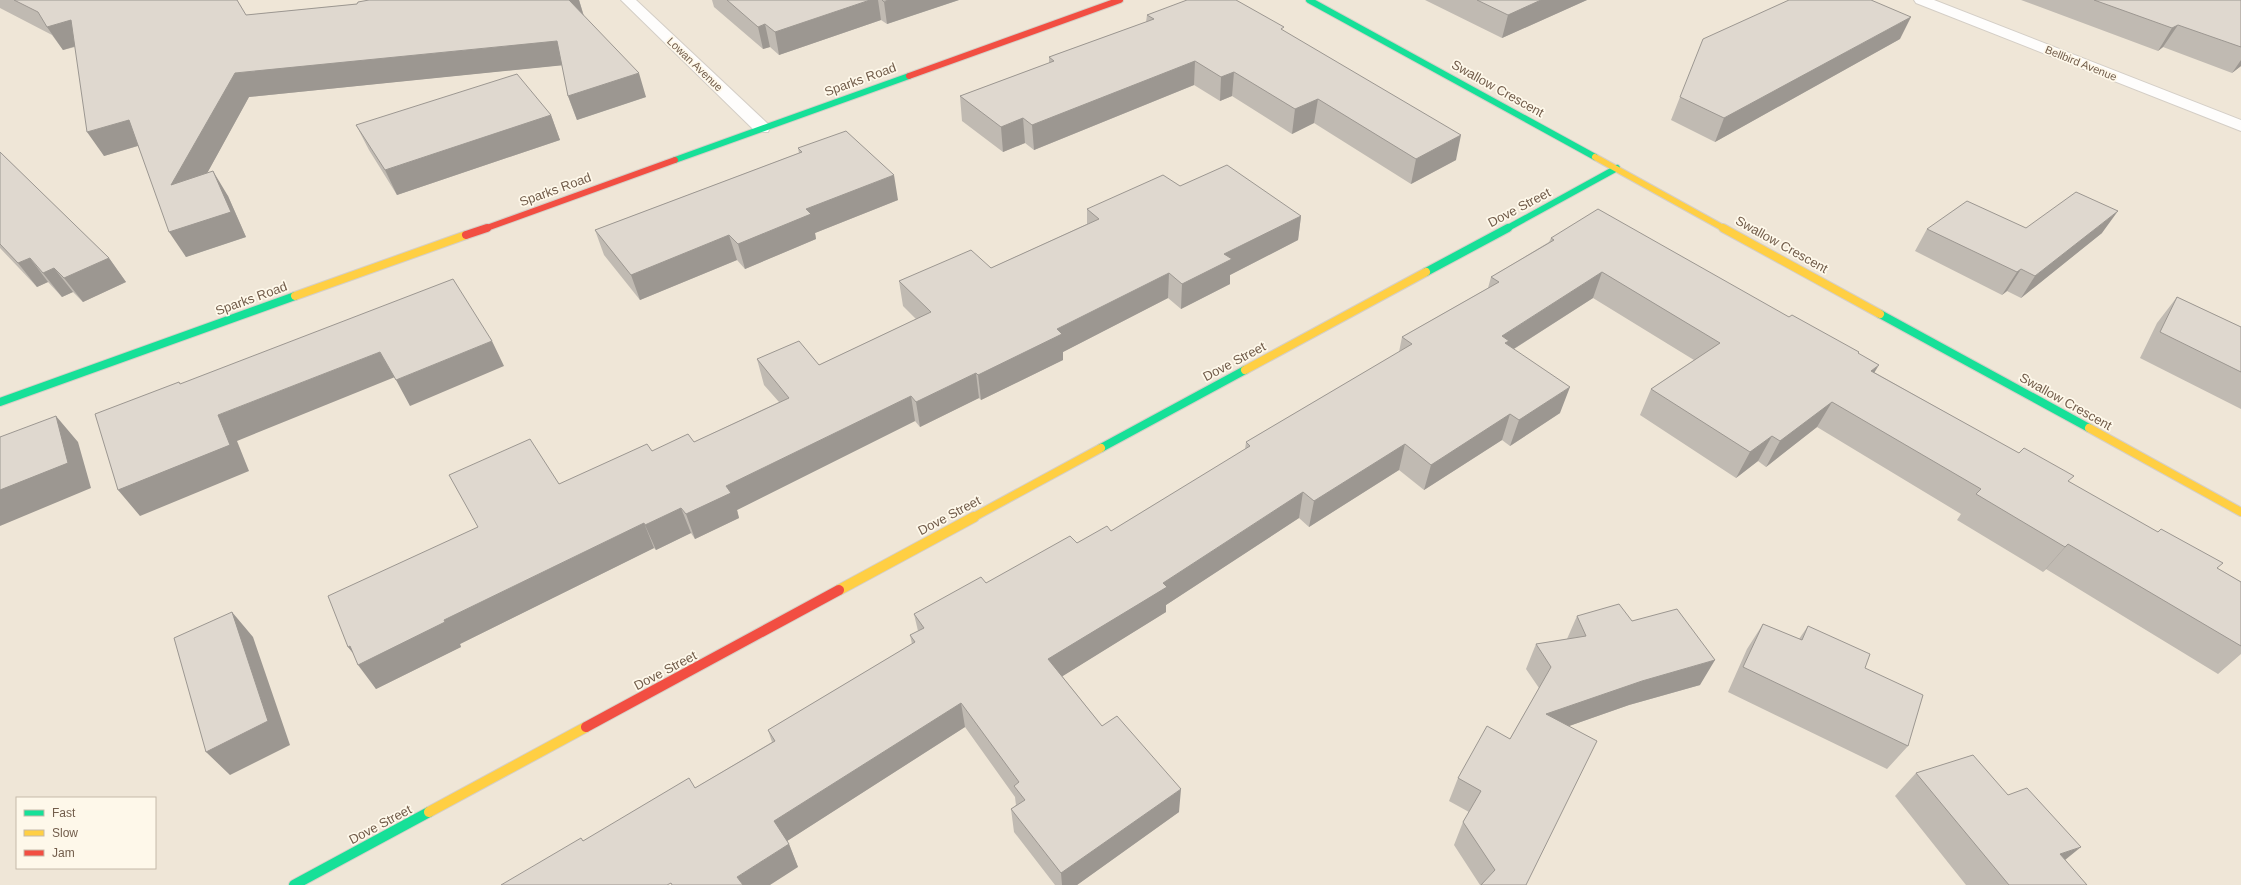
<svg xmlns="http://www.w3.org/2000/svg" width="2241" height="885" viewBox="0 0 2241 885" font-family="Arial,sans-serif">
  <style>
    .residential { fill: #efe6d7; fill-rule: evenodd }
    .lines { fill: none; stroke-linecap: round; stroke-linejoin: round }
    .street-casing { stroke: #d4cec6; stroke-width: 2 }
    .fast-far2-casing { stroke: #d5cfc7; stroke-width: 8 }
    .fast-far1-casing { stroke: #d5cfc7; stroke-width: 10 }
    .fast-casing { stroke: #d5cfc7; stroke-width: 12 }
    .slow-far2-casing { stroke: #d5cfc7; stroke-width: 8 }
    .slow-far1-casing { stroke: #d5cfc7; stroke-width: 10 }
    .slow-casing { stroke: #d5cfc7; stroke-width: 12 }
    .jam-far2-casing { stroke: #d5cfc7; stroke-width: 8 }
    .jam-far1-casing { stroke: #d5cfc7; stroke-width: 10 }
    .jam-casing { stroke: #d5cfc7; stroke-width: 12 }
    .street { fill: #fefdfc; fill-rule: evenodd }
    .fast-far2 { stroke: #16e098; stroke-width: 6 }
    .fast-far1 { stroke: #16e098; stroke-width: 8 }
    .fast { stroke: #16e098; stroke-width: 10 }
    .slow-far2 { stroke: #ffcf43; stroke-width: 6 }
    .slow-far1 { stroke: #ffcf43; stroke-width: 8 }
    .slow { stroke: #ffcf43; stroke-width: 10 }
    .jam-far2 { stroke: #f24e42; stroke-width: 6 }
    .jam-far1 { stroke: #f24e42; stroke-width: 8 }
    .jam { stroke: #f24e42; stroke-width: 10 }
    .wall { fill: #c0bab2 }
    .shaded-wall { fill: #9c9791 }
    .building { fill: #dfd8cf; stroke: #9c9791 }
    .labels { text-anchor: middle; stroke-width: 3.5; stroke-linejoin: round; paint-order: stroke }
    .far-street-label { font-size: 11px; fill: #725d4b; stroke: #fef8ea }
    .street-label { font-size: 13px; fill: #725d4b; stroke: #fef8ea }
  </style>
  <rect width="100%" height="100%" fill="#f6f2e9"/>
  <path class="residential" d="M0 0H2241V885H0ZM17 798H155V868H17Z"/>
  <g class="lines">
    <defs>
      <path id="street" d="M621 0H636L768 124 770 128 768 132H756Z
        M1914 0H1934L2241 120V131L1916 3Z"/>
      <path id="fast-far2" d="M1309 0 1595 157
        M675 160 909 76
        M1506 229 1617 168"/>
      <path id="fast-far1" d="M1426 272 1508 228
        M1880 314 2089 428
        M0 402 295 296
        M1101 448 1245 370"/>
      <path id="fast" d="M294 885 429 812"/>
      <path id="slow-far2" d="M1595 157 1725 229"/>
      <path id="slow-far1" d="M1723 228 1880 314
        M295 296 466 235
        M1245 370 1426 272
        M2089 428 2241 512
        M972 518 1101 448"/>
      <path id="slow" d="M839 590 974 517
        M429 812 586 727"/>
      <path id="jam-far2" d="M909 76 1120 0
        M484 229 675 160"/>
      <path id="jam-far1" d="M466 235 487 228"/>
      <path id="jam" d="M586 727 839 590"/>
    </defs>
    <use href="#street" class="street-casing"/>
    <use href="#fast-far2" class="fast-far2-casing"/>
    <use href="#fast-far1" class="fast-far1-casing"/>
    <use href="#fast" class="fast-casing"/>
    <use href="#slow-far2" class="slow-far2-casing"/>
    <use href="#slow-far1" class="slow-far1-casing"/>
    <use href="#slow" class="slow-casing"/>
    <use href="#jam-far2" class="jam-far2-casing"/>
    <use href="#jam-far1" class="jam-far1-casing"/>
    <use href="#jam" class="jam-casing"/>
    <use href="#street" class="street"/>
    <use href="#fast-far2" class="fast-far2"/>
    <use href="#fast-far1" class="fast-far1"/>
    <use href="#fast" class="fast"/>
    <use href="#slow-far2" class="slow-far2"/>
    <use href="#slow-far1" class="slow-far1"/>
    <use href="#slow" class="slow"/>
    <use href="#jam-far2" class="jam-far2"/>
    <use href="#jam-far1" class="jam-far1"/>
    <use href="#jam" class="jam"/>
  </g>
  <path class="wall" d="M0 0H237L246 15 357 4 369 0H579L584 16 646 97 577 120 568 96 562 65 249 97 207 173 228 196 246 237 186 257 138 146 104 156 75 47 63 50 52 35 0 8Z
    M712 0H959L887 24 881 20 779 55 770 47 763 49 714 7Z
    M1425 0H1587L1502 38Z
    M2021 0H2241V66L2232 73 2163 47 2158 51Z
    M1147 15 1284 31 1456 160 1411 184 1314 123 1292 134 1232 96 1220 101 1194 85 1034 150 1025 143 1003 152 962 121 960 96 1049 63V57L1146 22Z
    M1900 39 1715 142 1671 120 1680 97Z
    M551 115 560 140 397 195 369 150 356 125Z
    M798 148 898 200 815 233 816 239 745 269 737 260 640 300 604 255 595 230 799 153Z
    M0 152 109 258 126 282 83 302 73 292 62 297 48 282 37 287 0 248Z
    M1180 186 1301 216 1298 240 1230 275V284L1181 309 1168 298 1063 352V360L981 400 979 398 920 427 915 421 737 510 739 518 695 539 691 533 656 550 654 548 460 644 461 647 376 689 353 653 348 647 478 527 559 484 652 451 694 442 779 402 764 385 757 359 819 365 916 319 903 306 899 281 991 268 1087 224V209Z
    M2026 228 2102 233 2021 298 2007 291 2002 295 1915 251 1927 229Z
    M1551 238 1789 317 1859 352 1858 354 1874 372 2069 482 2241 582V654L2218 674 2046 569 2043 572 1957 520 1961 514 1817 427 1766 467 1758 461 1736 478 1640 415 1651 389 1694 360 1593 298 1514 349 1560 413 1510 446 1502 440 1424 490 1399 470 1309 527 1299 518 1166 605V612L1062 676 1102 726 1179 812 1077 885H1055L1014 832 1011 809 1016 805 1015 797 965 727 787 841 789 844 798 867 583 841 695 788 772 742 768 730 912 644 910 635 918 631 914 614 986 583 1077 543 1111 531 1245 450 1246 442 1399 352 1402 337 1488 288 1491 277 1549 242Z
    M2177 297 2241 327V409L2140 358 2157 323Z
    M1577 616 1632 621 1700 685 1629 705 1569 726 1526 885H1480L1454 845 1463 822 1469 812 1449 801 1458 778 1510 739 1539 688 1526 669 1536 644 1567 639Z
    M1763 624 1799 639 1808 626 1865 668 1908 746 1887 769 1728 692 1747 649Z
    M1916 773 2065 860 2087 885H1966L1895 796Z"/>
  <path class="shaded-wall" d="M567 0H579L584 17Z
    M870 0H878L881 20 779 55 775 32Z
    M888 0H959L887 24 884 2Z
    M1541 0H1587L1502 38 1508 15Z
    M1911 17 1900 39 1715 142 1724 118Z
    M71 20 86 43 63 50 47 27Z
    M765 24 770 47 763 49 758 27Z
    M2178 25 2163 47 2158 51 2172 28Z
    M557 41 565 65 249 97 187 210 171 185 235 73Z
    M2241 60V66L2232 73Z
    M1195 61 1194 85 1034 150 1032 125Z
    M1234 72 1232 96 1220 101 1221 77Z
    M639 73 646 97 577 120 568 96Z
    M1318 99 1314 123 1292 134 1295 109Z
    M551 115 560 140 397 195 385 170Z
    M1023 118 1025 143 1003 152 1001 127Z
    M129 120 144 144 104 156 87 132Z
    M1461 135 1456 160 1411 184 1416 159Z
    M213 171 228 196 246 237 186 257 169 232Z
    M894 175 898 200 815 233 816 239 745 269 738 244 806 209Z
    M2118 211 2102 233 2021 298 2035 276Z
    M1301 216 1298 240 1230 275V284L1181 309 1182 284 1224 254Z
    M729 235 737 260 640 300 631 275Z
    M30 258 48 282 37 287 18 263Z
    M109 258 126 282 83 302 64 278Z
    M54 268 73 292 62 297 43 273Z
    M2021 269 2007 291 2002 295 2017 272Z
    M1602 272 1593 298 1504 355 1502 336Z
    M1169 273 1168 298 1063 352V360L981 400 978 375 1057 329Z
    M492 341 504 366 410 406 396 380Z
    M380 352 395 377 237 441 249 471 140 516 118 490 218 415Z
    M1879 365 1863 391 1871 371Z
    M976 373 979 398 920 427 916 402Z
    M1570 387 1560 413 1510 446 1519 420Z
    M911 396 915 421 737 510 739 518 695 539 686 514 726 486Z
    M1832 402 1817 427 1766 467 1780 441Z
    M1510 414 1502 440 1424 490 1431 465Z
    M56 416 78 442 91 488 0 526V490Z
    M1772 436 1758 461 1736 478 1750 452Z
    M1405 444 1399 470 1309 527 1314 501Z
    M1303 492 1299 518 1166 605V612L1050 684 1048 659 1163 583Z
    M681 508 691 533 656 550 645 525Z
    M644 523 654 548 460 644 461 647 376 689 358 665 361 663 348 647 444 620Z
    M2068 544 2046 569 2043 572 2065 547Z
    M232 612 253 637 290 745 230 775 206 752Z
    M1715 660 1700 685 1629 705 1535 738 1546 714 1642 681Z
    M961 703 965 727 784 843 774 821Z
    M1181 789 1179 812 1077 885H1062L1061 873Z
    M789 844 798 867 770 885H741L737 877Z
    M2081 847 2054 869 2060 854Z"/>
  <path class="building" d="M14 0H237L246 15 357 4 358 2 369 0H569L639 73 568 96 557 41 235 73 171 185 213 171 231 212 169 232 129 120 87 132 71 20 47 27 38 12Z
    M727 0H870L775 32 765 24 758 27Z
    M882 0H888L884 2Z
    M1187 0H1236L1284 27 1281 29 1461 135 1416 159 1318 99 1295 109 1234 72 1221 77 1195 61 1032 125 1023 118 1001 127 960 96 1054 61 1049 57 1154 19 1147 15Z
    M1477 0H1541L1508 15Z
    M1789 0H1871L1911 17 1724 118 1680 97 1703 39Z
    M2094 0H2241V47L2178 25 2172 28Z
    M517 74 551 115 385 170 356 125Z
    M846 131 894 175 806 209 811 214 738 244 729 235 631 275 595 230 802 152 798 148Z
    M0 152 109 258 64 278 54 268 43 273 30 258 18 263 0 244Z
    M1227 165 1301 216 1224 254 1232 259 1182 284 1169 273 1057 329 1062 334 978 375 976 373 916 402 911 396 726 486 731 493 686 514 681 508 645 525 644 523 444 620 445 622 358 665 350 646 348 647 328 596 478 527 449 475 530 439 559 484 647 444 652 451 688 434 694 442 789 398 757 359 799 341 819 365 931 312 899 281 971 250 991 268 1099 219 1087 209 1163 175 1180 186Z
    M2076 192 2118 211 2035 276 2021 269 2017 272 1927 229 1967 201 2026 228Z
    M1598 209 1789 317 1792 315 1859 352 1858 353 1879 365 1871 371 2019 453 2024 448 2074 476 2068 481 2158 532 2161 529 2223 563 2217 568 2241 582V646L2068 544 2065 547 1976 494 1981 489 1832 402 1780 441 1772 436 1750 452 1651 389 1720 343 1602 272 1502 336 1509 341 1505 343 1570 387 1519 420 1510 414 1431 465 1405 444 1314 501 1303 492 1163 583 1167 587 1048 659 1102 726 1117 716 1181 789 1061 873 1011 809 1025 800 1014 786 1019 782 961 703 774 821 789 844 737 877 743 885H672L671 883 667 885H501L581 838 583 841 689 778 695 788 775 741 768 730 915 642 910 635 924 628 914 614 981 577 986 583 1070 536 1077 543 1107 526 1111 531 1250 446 1246 442 1412 344 1402 337 1499 282 1491 277 1554 240 1551 238Z
    M453 279 492 341 396 380 380 352 218 415 230 445 118 490 95 414 179 382 180 384Z
    M2177 297 2241 327V372L2160 332Z
    M56 416 68 463 0 490V437Z
    M1619 604 1632 621 1677 609 1715 660 1642 681 1546 714 1597 741 1526 885H1481L1495 870 1463 822 1481 791 1458 778 1487 726 1510 739 1551 667 1536 644 1586 636 1577 616Z
    M232 612 268 721 206 752 174 638Z
    M1763 624 1802 640 1808 626 1870 654 1865 668 1923 695 1908 746 1743 667Z
    M1973 755 2008 795 2027 788 2081 847 2060 854 2087 885H2009L1916 773Z"/>
  <g class="labels">
    <g class="far-street-label">
      <text transform="translate(2081 63) rotate(22)" y="4">Bellbird Avenue</text>
      <text transform="translate(695 64) rotate(44)" y="4">Lowan Avenue</text>
    </g>
    <g class="street-label">
      <text transform="translate(860 79) rotate(-20)" y="5">Sparks Road</text>
      <text transform="translate(1498 88) rotate(29)" y="5">Swallow Crescent</text>
      <text transform="translate(555 189) rotate(-20)" y="5">Sparks Road</text>
      <text transform="translate(1519 207) rotate(-28)" y="5">Dove Street</text>
      <text transform="translate(1782 244) rotate(29)" y="5">Swallow Crescent</text>
      <text transform="translate(251 298) rotate(-20)" y="5">Sparks Road</text>
      <text transform="translate(1234 361) rotate(-28)" y="5">Dove Street</text>
      <text transform="translate(2066 401) rotate(29)" y="5">Swallow Crescent</text>
      <text transform="translate(949 515) rotate(-28)" y="5">Dove Street</text>
      <text transform="translate(665 670) rotate(-28)" y="5">Dove Street</text>
      <text transform="translate(380 824) rotate(-28)" y="5">Dove Street</text>
    </g>
  </g>
  <rect x="16" y="797" width="140" height="72" fill="#fef8ea" stroke="#c6baaa"/>
  <rect x="24" y="810" width="20" height="6" fill="#16e098" stroke="#c6baaa"/>
  <text x="52" y="817" font-size="12" fill="#725d4b">Fast</text>
  <rect x="24" y="830" width="20" height="6" fill="#ffcf43" stroke="#c6baaa"/>
  <text x="52" y="837" font-size="12" fill="#725d4b">Slow</text>
  <rect x="24" y="850" width="20" height="6" fill="#f24e42" stroke="#c6baaa"/>
  <text x="52" y="857" font-size="12" fill="#725d4b">Jam</text>
</svg>
